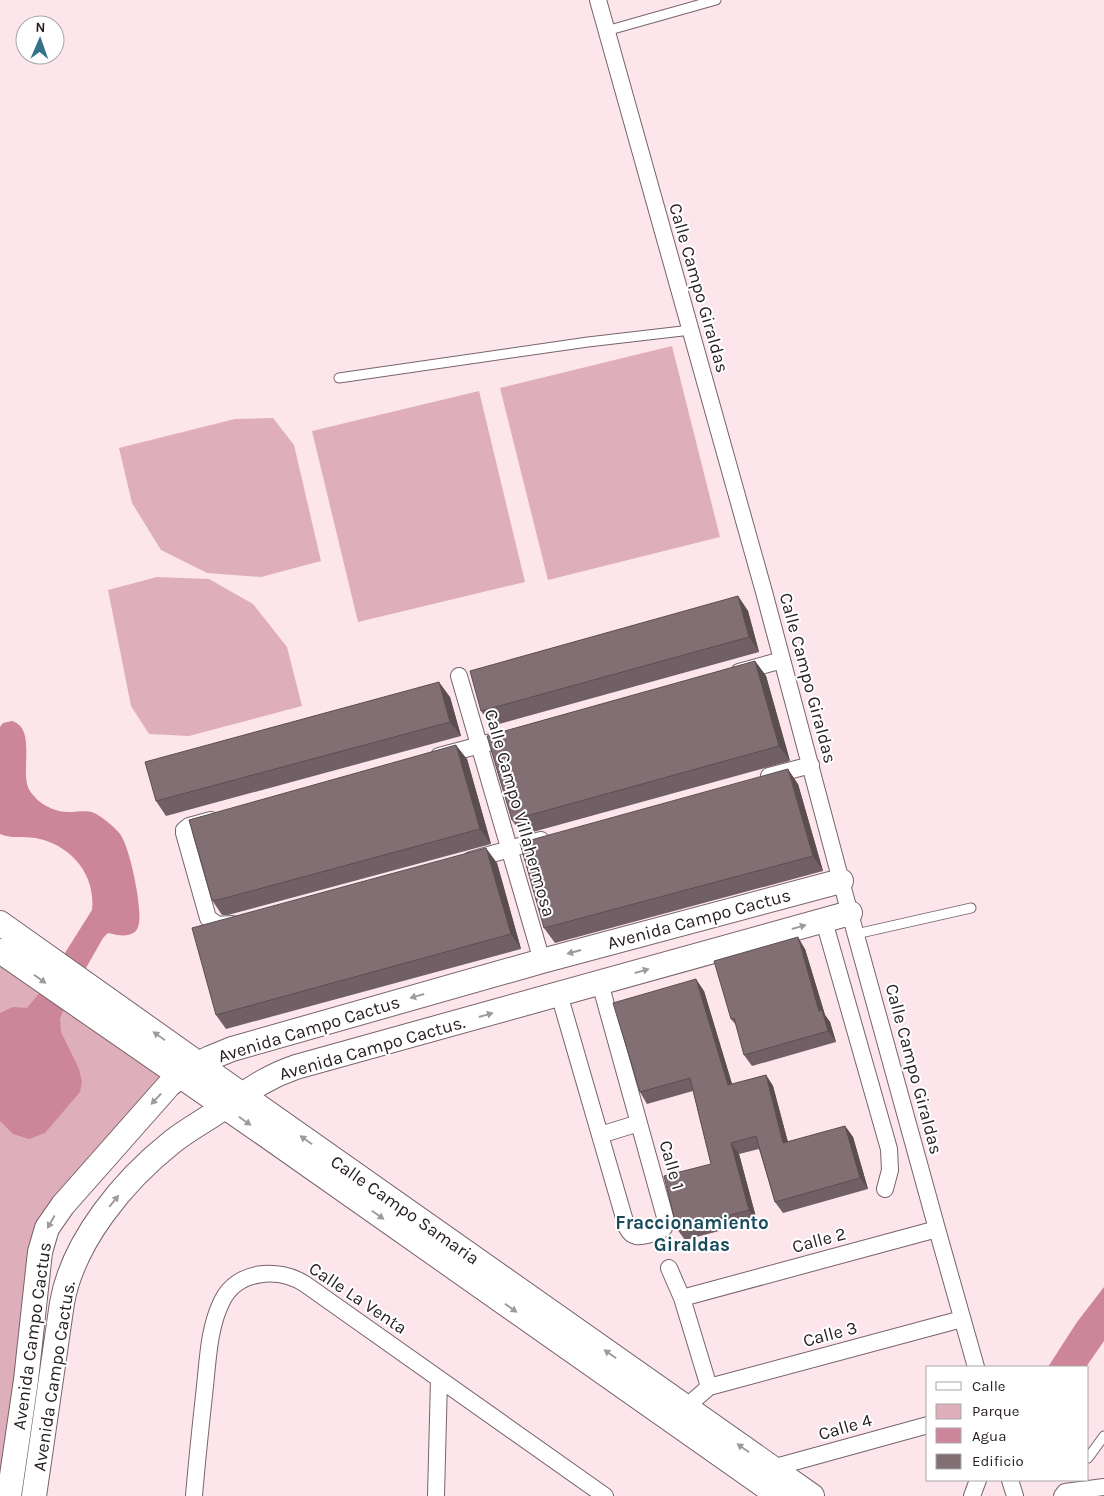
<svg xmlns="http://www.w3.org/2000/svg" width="1104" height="1496" viewBox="0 0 1104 1496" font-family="Karla,sans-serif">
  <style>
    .green { fill: #dfaebb }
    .water { fill: #cd859a }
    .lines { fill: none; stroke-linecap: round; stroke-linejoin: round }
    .lane-casing { stroke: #776469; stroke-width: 11 }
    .street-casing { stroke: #776469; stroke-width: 18 }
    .secondary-casing { stroke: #776469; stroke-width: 26 }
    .lane { stroke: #fff; stroke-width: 9 }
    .street { stroke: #fff; stroke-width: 16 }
    .secondary { stroke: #fff; stroke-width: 24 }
    .wall { fill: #705f64 }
    .shaded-wall { fill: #5b4e51 }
    .building { fill: #826f74; stroke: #5b4e51 }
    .oneway { fill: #9f9b9c }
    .labels { text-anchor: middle; stroke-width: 4; stroke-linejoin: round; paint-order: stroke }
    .street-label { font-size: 18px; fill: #292123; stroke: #fff }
    .neighbourhood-label { font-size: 19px; font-weight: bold; fill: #184b5c; stroke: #fff }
  </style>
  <rect width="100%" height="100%" fill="#fce6ec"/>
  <path class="green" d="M672 346 720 537 548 580 500 388Z
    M479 391 525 582 358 622 312 431Z
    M273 418 294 445 321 561 261 577 207 573 161 550 132 503 119 448 235 419Z
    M157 577 209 579 253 604 287 647 302 706 189 736 149 734 131 706 108 590Z
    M0 950 180 1076 56 1213 0 1496Z"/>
  <path class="water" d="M12 721C36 728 21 768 28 787 29 790 32 794 34 796 42 806 58 813 71 812 78 812 87 810 94 813 100 815 117 829 120 834 130 847 142 907 139 923 137 939 120 936 108 933L103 938 65 1005 60 1019 61 1032 79 1069 82 1082 80 1092 45 1133 29 1139 13 1134 0 1121V1013L13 1007 27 1008 41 991 92 910C96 874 70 844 35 838 22 836 12 839 0 834V727L3 723Z
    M1104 1287V1341L1086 1367H1048L1077 1322Z"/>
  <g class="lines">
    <defs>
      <path id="lane" d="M606 31 716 0
        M339 378 588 342 691 330
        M856 934 971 908
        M1088 1458 1104 1436"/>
      <path id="street" d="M598 0 764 592 841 881 937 1229 976 1367
        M739 672 782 660
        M459 676 542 961
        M439 756 499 740
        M769 776 811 765
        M211 820 189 826 184 830V833L208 918 218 925 232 924
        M471 860 541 840
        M824 921 889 1149 890 1170 885 1189
        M559 994 627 1228C629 1232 631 1235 636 1236 643 1237 660 1232 664 1228L665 1217 600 983
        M600 1135 639 1123
        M669 1268 682 1298 709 1387
        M682 1298 937 1229
        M680 1415 686 1407 709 1387 962 1319
        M772 1468 928 1425
        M1010 1480 1015 1496
        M194 1496C197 1459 201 1423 205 1386 208 1358 209 1327 222 1301 237 1270 278 1267 305 1284L605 1496
        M436 1496 439 1379
        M972 1496 978 1480
        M1062 1496 1065 1492 1104 1487"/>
      <path id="secondary" d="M0 923 241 1094 812 1496
        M0 951 263 1133 779 1496
        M9 1496 26 1380 40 1252 47 1228 63 1205 169 1085 189 1069 210 1058 232 1049 542 961 841 881
        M34 1496 62 1303C73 1241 124 1180 172 1142 187 1130 204 1121 220 1110 247 1092 264 1078 296 1067L850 913"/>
    </defs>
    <use href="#lane" class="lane-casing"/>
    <use href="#street" class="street-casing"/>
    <use href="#secondary" class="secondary-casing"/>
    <use href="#lane" class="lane"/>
    <use href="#street" class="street"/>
    <use href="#secondary" class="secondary"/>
  </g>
  <path class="wall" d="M738 596 748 611 759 652 492 726 481 711Z
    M755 661 766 676 790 761 522 835 512 820Z
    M450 697 461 736 166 816 156 801Z
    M467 759 491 844 228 915H222L212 900Z
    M798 784 823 871 555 943 544 928Z
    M497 863 521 949 226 1029 216 1015Z
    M805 949 825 1015 830 1022 836 1042 752 1066 744 1055 736 1025 731 1019Z
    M704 991 732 1084 766 1075 773 1086 788 1142 845 1126 853 1137 868 1189 783 1213 775 1202 759 1149 739 1154 757 1221 685 1240 677 1229 711 1164 693 1091 647 1104 640 1092Z"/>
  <path class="shaded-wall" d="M738 596 748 611 759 652 749 637Z
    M755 661 766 676 790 761 779 746Z
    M439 682 450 697 461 736 450 722Z
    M456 745 467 759 491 844 480 829Z
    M788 769 798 784 823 871 813 856Z
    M486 848 497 863 521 949 511 934Z
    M798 937 805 949 825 1015 830 1022 836 1042 828 1031 819 1011Z
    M696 979 704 991 736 1097 728 1085Z
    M766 1075 773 1086 791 1154 783 1143Z
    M845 1126 853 1137 868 1189 860 1178Z
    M731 1143 739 1154 757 1221 749 1210Z"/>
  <path class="building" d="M738 596 749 637 481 711 470 671Z
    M755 661 779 746 512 820 487 736Z
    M439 682 450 722 156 801 145 762Z
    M456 745 480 829 218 900H212L189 820Z
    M788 769 813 856 544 928 520 843Z
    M486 848 511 934 216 1015 192 928Z
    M798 937 819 1011 822 1010 828 1031 744 1055 734 1018 731 1019 714 961Z
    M696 979 728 1085 766 1075 783 1143 845 1126 860 1178 775 1202 756 1136 731 1143 749 1210 677 1229 664 1176 711 1164 690 1078 640 1092 613 1003Z"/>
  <defs><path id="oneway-solid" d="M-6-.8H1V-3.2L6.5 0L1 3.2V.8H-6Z" transform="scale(1.25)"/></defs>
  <g class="oneway">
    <use href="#oneway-solid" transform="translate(799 927) rotate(-16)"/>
    <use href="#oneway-solid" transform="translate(574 952) rotate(165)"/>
    <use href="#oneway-solid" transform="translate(642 971) rotate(-16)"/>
    <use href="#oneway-solid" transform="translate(40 979) rotate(35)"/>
    <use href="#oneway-solid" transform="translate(417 996) rotate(164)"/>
    <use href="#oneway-solid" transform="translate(486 1015) rotate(-16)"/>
    <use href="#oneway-solid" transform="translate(159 1036) rotate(-145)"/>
    <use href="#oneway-solid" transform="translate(156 1099) rotate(133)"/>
    <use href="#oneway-solid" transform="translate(245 1121) rotate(35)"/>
    <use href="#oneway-solid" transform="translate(306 1140) rotate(-145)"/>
    <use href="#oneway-solid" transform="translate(114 1201) rotate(-51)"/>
    <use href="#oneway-solid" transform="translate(378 1215) rotate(35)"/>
    <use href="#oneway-solid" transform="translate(51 1222) rotate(119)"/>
    <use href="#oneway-solid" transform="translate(511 1308) rotate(35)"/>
    <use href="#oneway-solid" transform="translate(610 1354) rotate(-145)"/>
    <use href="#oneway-solid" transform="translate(743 1448) rotate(-145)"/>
  </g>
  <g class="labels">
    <g class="street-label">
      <text transform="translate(699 288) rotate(74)" y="6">Calle Campo Giraldas</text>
      <text transform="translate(808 678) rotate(75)" y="6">Calle Campo Giraldas</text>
      <text transform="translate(520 813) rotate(74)" y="6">Calle Campo Villahermosa</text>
      <text transform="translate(699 919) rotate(-15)" y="6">Avenida Campo Cactus</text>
      <text transform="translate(309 1029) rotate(-17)" y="6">Avenida Campo Cactus</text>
      <text transform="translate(372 1048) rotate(-16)" y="6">Avenida Campo Cactus.</text>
      <text transform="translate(914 1069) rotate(75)" y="6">Calle Campo Giraldas</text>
      <text transform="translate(672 1165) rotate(74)" y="6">Calle 1</text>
      <text transform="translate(405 1210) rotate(35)" y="6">Calle Campo Samaria</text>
      <text transform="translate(819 1240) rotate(-15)" y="6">Calle 2</text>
      <text transform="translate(358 1298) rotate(34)" y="6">Calle La Venta</text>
      <text transform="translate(830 1334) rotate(-15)" y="6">Calle 3</text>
      <text transform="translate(32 1336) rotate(-82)" y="6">Avenida Campo Cactus</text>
      <text transform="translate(54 1376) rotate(-81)" y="6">Avenida Campo Cactus.</text>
      <text transform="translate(845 1427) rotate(-16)" y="6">Calle 4</text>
    </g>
    <g class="neighbourhood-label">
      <text x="692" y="1229">Fraccionamiento<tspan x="692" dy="22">Giraldas</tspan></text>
    </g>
  </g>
  <rect x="926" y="1366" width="162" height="115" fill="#ffffff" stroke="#a9a6a7"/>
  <rect x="936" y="1382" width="25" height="8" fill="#ffffff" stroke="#a9a6a7"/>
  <text x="972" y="1391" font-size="15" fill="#292123">Calle</text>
  <rect x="936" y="1404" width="25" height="15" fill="#dfaebb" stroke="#a9a6a7"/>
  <text x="972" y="1416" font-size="15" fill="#292123">Parque</text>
  <rect x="936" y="1428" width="25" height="15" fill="#cd859a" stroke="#a9a6a7"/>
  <text x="972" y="1441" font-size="15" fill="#292123">Agua</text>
  <rect x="936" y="1454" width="25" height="15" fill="#826f74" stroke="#a9a6a7"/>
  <text x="972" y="1466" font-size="15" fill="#292123">Edificio</text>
  <g transform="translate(40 40) rotate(2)"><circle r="24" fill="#ffffff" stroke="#a9a6a7"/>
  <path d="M0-4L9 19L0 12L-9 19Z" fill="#347288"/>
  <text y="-8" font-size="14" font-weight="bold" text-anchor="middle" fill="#292123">N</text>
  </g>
</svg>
